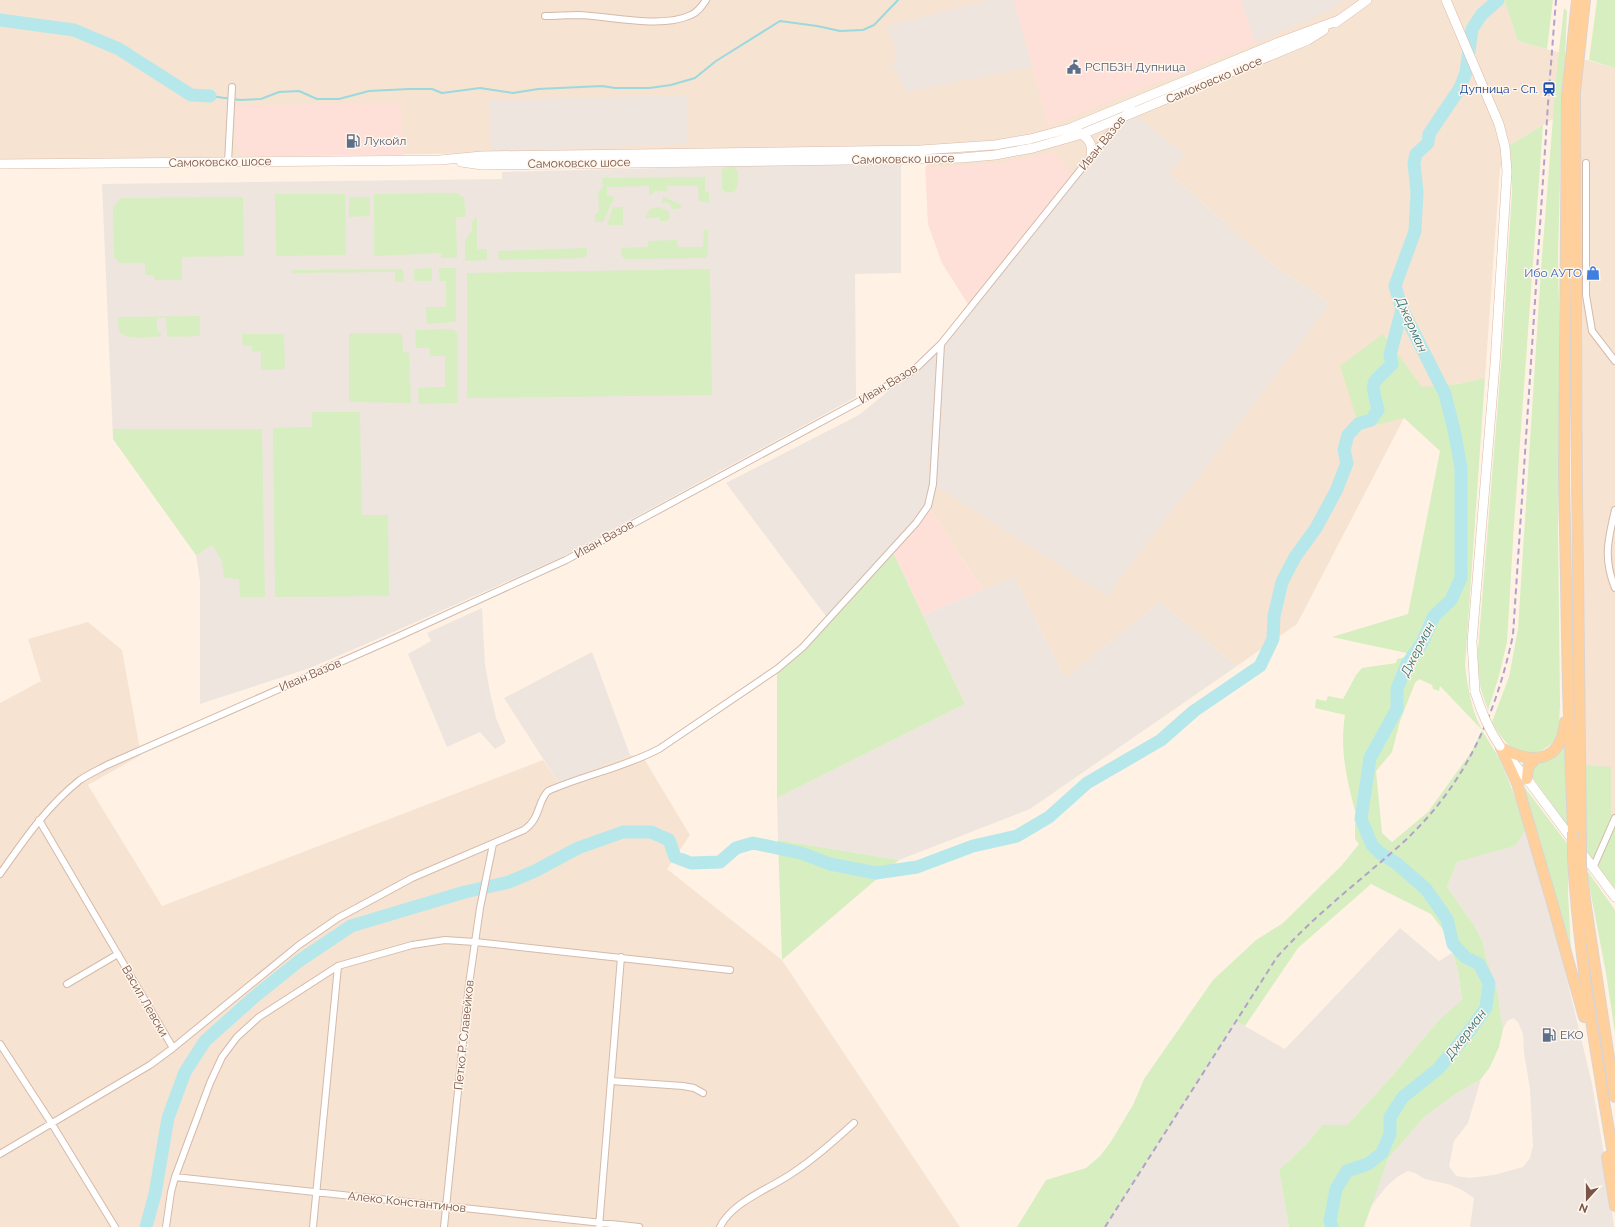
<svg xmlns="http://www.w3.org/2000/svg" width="1615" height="1227" viewBox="0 0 1615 1227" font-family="Raleway,sans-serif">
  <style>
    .residential { fill: #f7e3d2 }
    .commercial { fill: #ffe0d8 }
    .industrial { fill: #eee5df }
    .green { fill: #d7eec1; fill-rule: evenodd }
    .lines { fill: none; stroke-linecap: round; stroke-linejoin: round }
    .stream { stroke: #9bd9de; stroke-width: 2 }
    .river { stroke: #b6e8eb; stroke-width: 13 }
    .minor-casing { stroke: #d4baab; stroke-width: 8 }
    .secondary-casing { stroke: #dabbab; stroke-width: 10 }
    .primary-casing { stroke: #dcd3cf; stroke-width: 12 }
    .minor { stroke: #fff; stroke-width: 6 }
    .secondary { stroke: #fff; stroke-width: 9 }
    .primary { stroke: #ffd09b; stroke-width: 10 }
    .rail { stroke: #b3a1ca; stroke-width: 2; stroke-dasharray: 6 4; stroke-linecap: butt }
    .secondary-bridge-casing { stroke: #dabbab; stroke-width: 10; stroke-linecap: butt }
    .primary-bridge-casing { stroke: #dcd3cf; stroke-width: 12; stroke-linecap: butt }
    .secondary-bridge { stroke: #fff; stroke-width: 9 }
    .primary-bridge { stroke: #ffd09b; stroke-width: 10 }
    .labels { text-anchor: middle; stroke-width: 3; stroke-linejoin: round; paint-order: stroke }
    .service-label { font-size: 12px; fill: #4e5e75; stroke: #fff6ed; text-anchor: start }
    .street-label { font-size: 12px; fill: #7a5446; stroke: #fff6ed }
    .transit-label { font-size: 12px; fill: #164399; stroke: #fff6ed; text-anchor: end }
    .shop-label { font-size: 12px; fill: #366cbe; stroke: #fff6ed; text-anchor: end }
    .water-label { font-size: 13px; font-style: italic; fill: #35757a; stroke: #fff6ed }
  </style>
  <rect width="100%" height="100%" fill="#fff2e4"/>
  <path class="residential" d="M0 0H1504L1518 41 1615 68V818L1611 813V768L1585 765 1581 124 1561 114 1510 145 1500 169 1485 378 1458 384 1422 388 1383 334 1404 418 1297 624 1237 666 1160 602 1065 678 1014 577 983 590 928 506 933 484 1330 304 1268 261 1168 172 1184 154 970 307 942 263 928 224 926 147 0 160Z
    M88 622 122 650 141 755 88 785 162 906 543 760 558 782 583 774 630 755 643 757 690 835 667 869 782 960 960 1227H0V703L41 681 28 639Z"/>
  <path class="commercial" d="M1014 0H1241L1255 43 1048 126Z
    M401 103 403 155 242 156 236 143V106Z
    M1055 152 1073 178 970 307 942 263 928 224 925 167 969 166 1006 162Z
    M928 506 983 590 923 615 892 550Z"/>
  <path class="industrial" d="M988 0H1014L1032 67 906 92 891 62 898 60 887 26Z
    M1241 0H1345L1330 10 1255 43Z
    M687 95V144L491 151 489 100Z
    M1133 113 1184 154 1169 173 1268 261 1330 304 1107 596 933 484 928 506 828 619 726 483 859 415 926 360 1123 118Z
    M901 162V273L855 274 856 397 560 558 389 634 310 668 200 704V581L196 555 113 439 102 184 502 179V172Z
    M1014 577 1065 678 1160 602 1237 666 1030 809 899 860 778 840 777 798 965 704 923 615Z
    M482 608 485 665 490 692 496 718 506 742 495 749 480 732 447 747 408 654 431 641 427 633Z
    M592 652 630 755 583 774 558 782 504 698Z
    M1526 830 1558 942 1592 1084 1606 1166 1614 1227H1470L1474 1198 1462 1190 1451 1185 1425 1179 1415 1173 1408 1171 1397 1177 1386 1187 1369 1209 1388 1159 1423 1118 1454 1095 1481 1079 1468 1123 1454 1141 1449 1166 1456 1176 1469 1178 1494 1175 1523 1167 1530 1158 1533 1146 1530 1089 1524 1053 1523 1034 1518 1022 1513 1018 1507 1021 1503 1029 1497 990 1486 957 1483 942 1474 925 1447 887 1457 862 1514 846Z
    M1400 928 1439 961 1452 953 1458 971 1462 1001 1439 1020 1393 1075 1347 1125H1322L1307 1144 1279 1170 1289 1227H1105L1236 1021 1285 1049Z"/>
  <path class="green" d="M1504 0H1553L1547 49 1518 41Z
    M1597 0H1615V68L1589 60Z
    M1564 8 1567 11 1561 143 1558 255 1561 409 1558 526 1560 707C1559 717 1560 729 1556 738 1554 742 1547 748 1542 750 1540 751 1536 753 1534 754 1515 757 1499 736 1492 722L1509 677 1518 629 1541 269 1557 67Z
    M1543 125 1514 525 1507 642 1499 676 1488 710 1481 690 1477 663 1502 352 1512 192 1510 145Z
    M728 165 733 166 738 171C738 181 740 196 725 192L722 189V170Z
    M705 177V191L709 192V203L699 201 698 186H667V192L658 190 649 195V186L607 187V196H615L603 222H595V215L599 212 598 192 603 187 602 178Z
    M457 193 464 198 466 217H456L457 258H441V253L374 256V194Z
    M275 194H345L346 255 276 256Z
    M663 196 681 205 682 207 677 209H672L670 204 665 202 662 204Z
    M243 197 244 256 182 257V280H155L154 275H145V263H119L114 257 113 207 121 198Z
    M349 197H370V216L349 217Z
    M613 207H623V225H607Z
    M656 207 660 208 668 211 670 217 667 221H660V217L645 218 649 210Z
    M477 216V249H487V260L465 261V241L472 230V222Z
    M704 230H708V255L705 258 625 259 622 256 621 248 648 247V241L677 240 678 247H703Z
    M587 248V255L584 258 499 260 498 251Z
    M432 268V281H414V269Z
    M439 268H456V322L427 324 426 307H446V281H440Z
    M403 269 404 282H395V272L292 273V270Z
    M710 269 712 395 467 398V273Z
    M200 316V336L167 337 166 318H157V332L161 333V336C152 337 122 341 119 330 118 326 118 321 118 317Z
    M452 329 458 333V403L419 404 418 388 445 387V356H430V348H416L415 330Z
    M349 333H402L403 352 409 353 411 403 349 402Z
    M242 334H284L285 366 283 369 261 370V351L252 352V346H243Z
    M1383 334 1422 387 1458 384 1485 378 1465 666C1468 688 1471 708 1481 728 1487 740 1496 751 1501 763 1511 785 1519 807 1526 830L1515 846 1457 862 1447 887 1474 925 1483 942 1486 957 1497 990 1503 1029 1499 1047 1490 1067 1481 1079 1454 1095 1423 1118 1388 1159 1364 1227H1289L1279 1170 1307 1144 1322 1125H1347L1393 1075 1439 1020 1462 1000 1458 971 1447 935 1431 914 1371 884 1298 948 1245 1026 1236 1021 1105 1227H1017L1046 1180 1086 1168 1100 1156 1110 1143 1133 1105 1144 1079 1213 980 1256 940 1283 923 1342 865 1359 844 1355 839V824L1358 821C1348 786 1339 752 1345 715L1315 708 1316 699 1326 701 1328 696 1343 699 1356 675 1362 668 1396 663 1397 659 1411 656V654L1332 637 1408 614 1440 451 1404 418 1360 429 1340 366ZM1419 679 1432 685 1433 689 1439 691 1440 686 1482 730 1472 751 1428 812 1392 842 1382 833 1376 771 1392 752 1400 721 1415 683Z
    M312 412H360L362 515H388L389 596 275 597 273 428 312 427Z
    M113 429H262L265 597H240L239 579 224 578 222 561 212 545 196 555 113 439Z
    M892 550 965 704 777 798V669L803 647Z
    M1566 740 1568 826 1533 778 1531 771 1536 763 1545 760Z
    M1585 765 1611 767V813L1615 818V889L1585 849Z
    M1522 784 1569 846 1568 893 1571 952Z
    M778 840 899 860 782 960Z
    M1586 869 1615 910V1033L1606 973Z"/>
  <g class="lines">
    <path class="stream" d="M210 96 240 100 261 99 279 92 299 91 317 99H339L369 91 409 89H432L442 93 480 88 513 93 538 89 602 86 615 88H649L671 85 695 78 716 61 780 21 817 26 840 31 863 30 874 25 898 0"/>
    <path class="river" d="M0 20 74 30 119 49 191 95 210 96
      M146 1227 155 1194 168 1118 185 1072 205 1041 253 998 299 961 351 926 465 892 509 882 535 871 578 848 623 832H651L669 840 675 857 691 863 720 862 736 848 753 843 801 853 830 864 876 873 917 867 973 846 1017 836 1049 817 1087 783 1161 740 1194 711 1260 666 1273 639 1274 616 1282 582 1295 557 1316 528 1336 491 1347 463 1344 450 1348 435 1358 424 1371 420 1378 410C1370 378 1371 386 1392 364L1390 355 1402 309
      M1332 1227 1330 1221 1336 1189 1347 1171 1368 1164 1382 1153 1390 1134V1117L1403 1097 1438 1069 1471 1029 1486 1008 1489 983 1479 964 1465 957 1453 944 1447 919 1426 889 1396 863 1380 853 1372 845 1361 819 1370 758 1397 709V689L1407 664 1422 643 1434 616 1451 600 1461 578V467L1454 430 1445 394 1402 309 1395 286 1415 231 1417 192 1414 163 1416 154 1428 143 1429 134 1460 88 1466 72 1472 29 1482 14 1498 0"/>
    <defs>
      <path id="minor" d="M545 16C556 16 567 15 578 15 611 16 661 29 691 15 698 12 702 6 706 0
        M228 162 232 87
        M1586 163V295L1592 331 1615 361
        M1615 510C1608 540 1603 558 1615 588
        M39 820 173 1048
        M1593 868 1615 818
        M0 874C24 840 47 806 80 780 89 774 98 770 107 765L395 638 566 560 880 390 914 370 941 344 1134 103
        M67 984 118 954
        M0 1044 52 1124 115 1227
        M611 1081 683 1086 694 1088 703 1093
        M0 1154 150 1065 173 1048 299 945 338 918 412 878 524 830C541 818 537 802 548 791 584 775 623 768 659 749L777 669 803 647 916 523 928 506 933 484 941 344
        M175 1177 639 1227
        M166 1227 171 1192 175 1177 210 1083 222 1057 237 1037 259 1017 338 966 412 945 445 940 475 942 730 970
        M313 1227 338 966
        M444 1227 469 984 480 908 493 844
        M599 1227 621 957
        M720 1227C732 1202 769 1189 791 1174 814 1159 834 1141 854 1123"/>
      <path id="secondary" d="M1446 0 1499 124 1505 147 1507 171 1495 364 1472 642 1475 692
        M1335 23 1367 0
        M1078 132C1089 138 1093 144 1091 156
        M461 162 482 165 920 159 961 158 995 155 1033 148 1082 134 1308 40 1324 30
        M0 164 440 160 482 156 921 150 995 145 1030 139 1071 128 1277 43 1339 20
        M1505 753 1527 779 1615 897"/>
      <path id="primary" d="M1501 748 1517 783 1552 902 1584 1017
        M1501 748C1531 764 1561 764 1565 722
        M1527 779 1528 767 1536 758
        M1573 832 1568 688 1564 475 1567 97 1577 0
        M1581 843 1577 475 1575 92 1585 0
        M1573 858C1579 962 1598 1064 1615 1166
        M1581 867 1586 907 1615 1097
        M1607 1157 1615 1206"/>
    </defs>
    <use href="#minor" class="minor-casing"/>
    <use href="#secondary" class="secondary-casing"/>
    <use href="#primary" class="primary-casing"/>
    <use href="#minor" class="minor"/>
    <use href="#secondary" class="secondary"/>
    <use href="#primary" class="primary"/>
    <path class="rail" d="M1105 1227 1277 957C1314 916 1356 884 1398 847 1463 789 1495 719 1513 635L1549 89 1556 0"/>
    <defs>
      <path id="secondary-bridge" d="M1475 692C1481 711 1488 729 1500 746"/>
      <path id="primary-bridge" d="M1573 832V858
        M1581 843V867"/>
    </defs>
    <use href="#secondary-bridge" class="secondary-bridge-casing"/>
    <use href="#primary-bridge" class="primary-bridge-casing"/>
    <use href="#secondary-bridge" class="secondary-bridge"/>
    <use href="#primary-bridge" class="primary-bridge"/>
  </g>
  <defs>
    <symbol id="civic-bare" viewBox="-9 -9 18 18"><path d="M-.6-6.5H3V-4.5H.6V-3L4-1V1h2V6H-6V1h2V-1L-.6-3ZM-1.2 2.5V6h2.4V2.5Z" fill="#5c6f8a" stroke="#fff6ed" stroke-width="2.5" paint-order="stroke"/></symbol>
    <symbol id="station-bare" viewBox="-9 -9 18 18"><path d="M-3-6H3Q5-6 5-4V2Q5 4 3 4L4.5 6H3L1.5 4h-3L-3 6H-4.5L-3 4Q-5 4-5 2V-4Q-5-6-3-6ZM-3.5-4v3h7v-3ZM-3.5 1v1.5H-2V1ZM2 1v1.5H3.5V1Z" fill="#1a4fb4" stroke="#fff6ed" stroke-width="2.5" paint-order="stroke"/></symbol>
    <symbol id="fuel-bare" viewBox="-9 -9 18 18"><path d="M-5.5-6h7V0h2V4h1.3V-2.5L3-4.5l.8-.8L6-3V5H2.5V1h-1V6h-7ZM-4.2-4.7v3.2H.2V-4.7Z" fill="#5c6f8a" stroke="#fff6ed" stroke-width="2.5" paint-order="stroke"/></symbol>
    <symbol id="shop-bare" viewBox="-9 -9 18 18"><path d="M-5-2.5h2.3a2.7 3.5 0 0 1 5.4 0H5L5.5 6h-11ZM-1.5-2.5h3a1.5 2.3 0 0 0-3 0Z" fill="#3f7fe0" stroke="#fff6ed" stroke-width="2.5" paint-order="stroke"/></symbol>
  </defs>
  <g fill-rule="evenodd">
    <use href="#civic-bare" x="1064" y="57" width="20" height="20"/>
    <use href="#station-bare" x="1539" y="79" width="20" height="20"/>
    <use href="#fuel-bare" x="343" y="131" width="20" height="20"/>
    <use href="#shop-bare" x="1583" y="263" width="20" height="20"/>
    <use href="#fuel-bare" x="1539" y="1025" width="20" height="20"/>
  </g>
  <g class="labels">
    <g class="service-label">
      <text x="1085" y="71">РСПБЗН Дупница</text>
      <text x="364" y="145">Лукойл</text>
      <text x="1560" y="1039">EKO</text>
    </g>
    <g class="street-label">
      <text transform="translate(1214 80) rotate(-23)" y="4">Самоковско шосе</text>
      <text transform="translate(1102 143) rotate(-51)" y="4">Иван Вазов</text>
      <text transform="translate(903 159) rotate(-1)" y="4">Самоковско шосе</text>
      <text transform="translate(220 162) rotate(-1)" y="4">Самоковско шосе</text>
      <text transform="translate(579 163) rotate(-1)" y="4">Самоковско шосе</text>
      <text transform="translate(888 384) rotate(-31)" y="4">Иван Вазов</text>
      <text transform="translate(604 539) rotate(-29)" y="4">Иван Вазов</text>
      <text transform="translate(310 675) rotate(-23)" y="4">Иван Вазов</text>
      <text transform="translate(145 1001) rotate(60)" y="4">Васил Левски</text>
      <text transform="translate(464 1035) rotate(-84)" y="4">Петко Р. Славейков</text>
      <text transform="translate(407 1202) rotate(6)" y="4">Алеко Константинов</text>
    </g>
    <g class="transit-label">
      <text x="1538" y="93">Дупница - Сп.</text>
    </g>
    <g class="shop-label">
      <text x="1582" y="277">Ибо АУТО</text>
    </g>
    <g class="water-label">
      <text transform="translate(1412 324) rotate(66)" y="5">Джерман</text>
      <text transform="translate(1417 649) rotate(-63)" y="5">Джерман</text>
      <text transform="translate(1465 1034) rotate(-53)" y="5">Джерман</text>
    </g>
  </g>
  <g transform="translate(1587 1199) rotate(201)" stroke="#fff6ed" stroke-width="3" paint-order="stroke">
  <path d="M0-3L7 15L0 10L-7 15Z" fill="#7a5446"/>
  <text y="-6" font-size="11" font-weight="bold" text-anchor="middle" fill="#7a5446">N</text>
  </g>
</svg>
